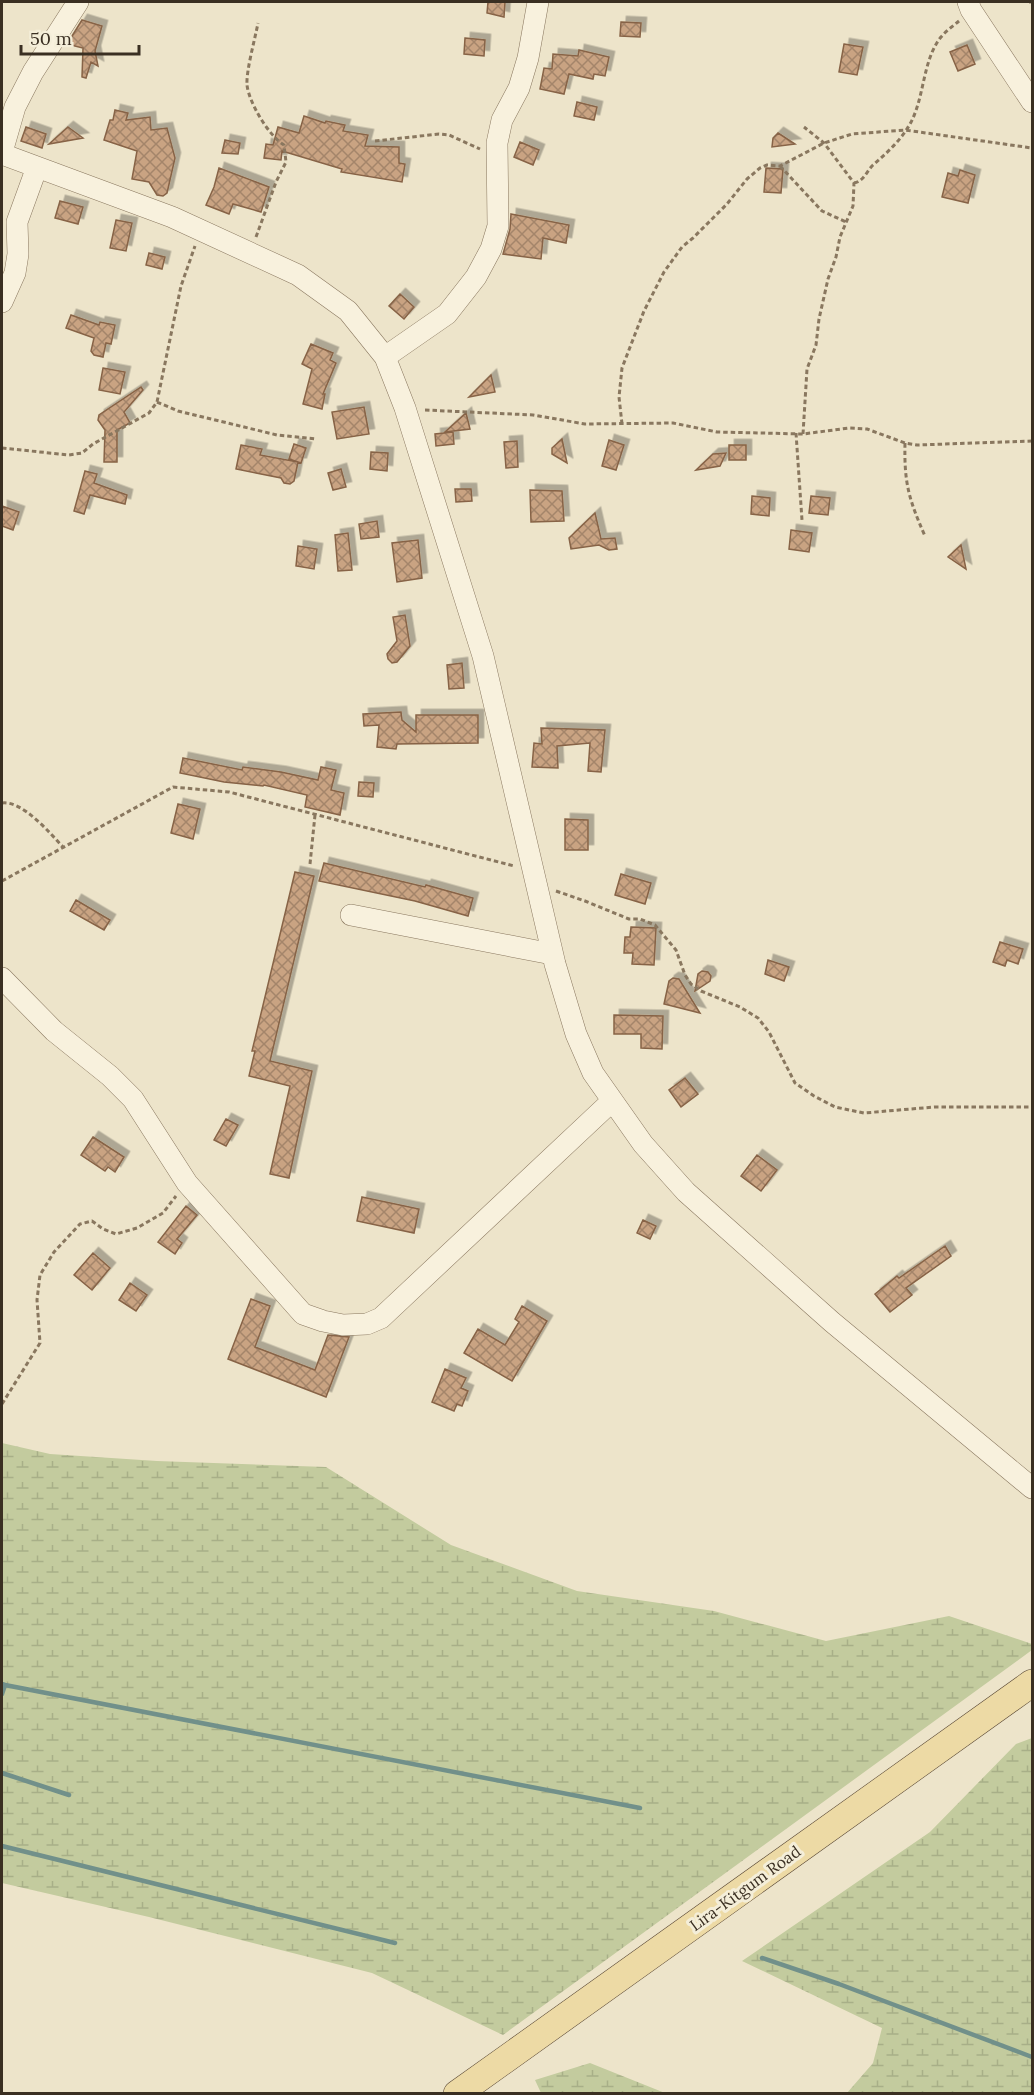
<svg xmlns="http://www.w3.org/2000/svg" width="1034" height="2095" viewBox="0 0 1034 2095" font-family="Lora,serif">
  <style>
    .wetland { fill: url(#wetland-marsh) }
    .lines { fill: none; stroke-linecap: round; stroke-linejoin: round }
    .stream { stroke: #71908a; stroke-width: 4.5 }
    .building { fill: url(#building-cross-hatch); stroke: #876346; stroke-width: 1.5; filter: url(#shadow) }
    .minor-casing { stroke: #89775f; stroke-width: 22 }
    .major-casing { stroke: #574533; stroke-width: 28 }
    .path { stroke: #89775f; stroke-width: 3; stroke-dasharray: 4.5 3; stroke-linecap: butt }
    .minor { stroke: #f8f1dd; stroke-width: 21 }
    .major { stroke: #eddaa5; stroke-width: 27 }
    .labels { text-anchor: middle; stroke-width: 6; stroke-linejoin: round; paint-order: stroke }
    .street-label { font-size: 16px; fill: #3a2f22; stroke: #f4eed9 }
  </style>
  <defs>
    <pattern id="wetland-marsh" width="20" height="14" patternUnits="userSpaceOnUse" patternTransform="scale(1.5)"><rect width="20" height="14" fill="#c3cb9e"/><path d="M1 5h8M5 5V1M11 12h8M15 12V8" fill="none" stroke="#a8af88"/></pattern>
    <pattern id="building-cross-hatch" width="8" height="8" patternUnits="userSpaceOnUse" patternTransform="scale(1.5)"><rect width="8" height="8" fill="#c9a382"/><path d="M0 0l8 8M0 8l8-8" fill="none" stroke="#a4856a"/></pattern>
    <filter id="shadow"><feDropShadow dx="5.5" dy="-5.5" stdDeviation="0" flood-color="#0004"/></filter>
  </defs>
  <rect width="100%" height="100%" fill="#ede4ca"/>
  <path class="wetland" d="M2 1443 50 1454 157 1461 326 1467 451 1545 577 1591 714 1611 826 1641 949 1616 1032 1644V1650L503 2035 372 1973 149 1917 2 1883Z
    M1032 1738V2093H847L873 2063 882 2028 742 1961 930 1832 1016 1744Z
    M590 2063 665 2093H541L535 2080Z"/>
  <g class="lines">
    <path class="stream" d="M2 1684 5 1685 2 1694
      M5 1685 640 1808
      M2 1773 69 1795
      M2 1846 395 1943
      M762 1958 839 1984 1032 2057"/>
  </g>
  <path class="building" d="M488 2H505L504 17 487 13Z
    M82 20 102 26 95 51 98 66 91 62 86 78 82 77 83 48 67 44Z
    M621 22 641 23 640 37 620 36Z
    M465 38 485 40 484 56 464 54Z
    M844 44 863 47 857 75 839 72Z
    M967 45 975 64 958 71 950 52Z
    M579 50 609 57 605 76 594 74 593 79 569 74 564 94 540 89 544 68 552 69 553 54 578 56Z
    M577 102 597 107 594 120 574 116Z
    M115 110 128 113 126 120 150 117 151 130 167 128 175 158 167 193 163 196 157 195 149 182 132 179 137 151 104 140 110 120H113Z
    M304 116 325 123 326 121 345 125 343 131 368 135 365 146 399 147V163L405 164 402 182 341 172 342 169 282 151 281 160 264 158 266 144 273 145 278 127 299 133Z
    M26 127 46 134 42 148 21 141Z
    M68 127 83 138 49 144Z
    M778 133 795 144 772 147 773 138Z
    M225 140 240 143 238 154 222 153Z
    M520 142 539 150 533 165 514 157Z
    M219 168 269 187 261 212 233 204 229 214 206 205 214 187Z
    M766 168 783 169 781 193 764 192Z
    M960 170 975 175 968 203 942 197 948 173 958 176Z
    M60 201 83 207 78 224 55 218Z
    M511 214 569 225 566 243 543 238 541 259 503 254 510 229Z
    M116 220 132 223 126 251 110 248Z
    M149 253 165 257 162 269 146 265Z
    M400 294 414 307 404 319 389 306Z
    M71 315 99 325 100 322 115 325 111 344 106 343 103 357 94 355 91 351 94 338 66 328Z
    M311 344 333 353 330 360 336 363 323 394H325L322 409 303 404 312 369 302 364Z
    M103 368 125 372 120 394 99 390Z
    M491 375 495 392 469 397Z
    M141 387 143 390 124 412 130 423 117 430V462H104L105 430 98 420 99 415Z
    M364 407 369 434 337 439 332 412Z
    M466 413 470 429 445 432Z
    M453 432 454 444 436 446 435 434Z
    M562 439 567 463 552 454V448Z
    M609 440 624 445 616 470 602 466Z
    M517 441 518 467 506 468 504 442Z
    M294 444 306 448 301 463 289 459Z
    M241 445 262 449 260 455 298 462 294 481 290 484 284 483 281 478 236 469Z
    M729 445H746V460H729Z
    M371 452 388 453 387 471 370 469Z
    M726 453 720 466 696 470 713 454Z
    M341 469 346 487 333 490 328 473Z
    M85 471 97 474 94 483 127 495 125 504 90 495 84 514 74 511Z
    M455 489H471L472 501 456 502Z
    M530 490 562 491 564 521 531 522Z
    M752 496 770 498 769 516 751 514Z
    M811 496 830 498 828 515 809 513Z
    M2 506 19 512 13 530 2 526Z
    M595 513 601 539 615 538 617 549 609 550 599 545 571 549 569 538Z
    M377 521 379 537 361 539 359 524Z
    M791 530 812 533 809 552 789 549Z
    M348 533 352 570 338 571 335 535Z
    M418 540 422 578 397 582 392 543Z
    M961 545 966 569 948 557Z
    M298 546 317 549 314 569 296 566Z
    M405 615 410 646 397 662 392 663 388 659 387 654 397 641 393 617Z
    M462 663 464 688 449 689 447 665Z
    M401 712 402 720 416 732V715H478V743L397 744 396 749 377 747 379 725 364 726 363 714Z
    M541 728 605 730 601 772 588 771 590 743 557 746 558 768 532 767 534 743 542 744Z
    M183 758 242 770 243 767 281 772 318 780 321 767 336 770 331 790 344 793 340 815 305 807 307 795 264 785 263 786 224 782 180 773Z
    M359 782 374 783 373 797 358 796Z
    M178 804 200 809 193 839 171 833Z
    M565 819 588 820V850H565Z
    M324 863 425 887 426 885 473 898 468 916 415 901 319 881Z
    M295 872 314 876 270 1061 312 1071 289 1178 270 1174 290 1086 249 1076 255 1051H252Z
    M621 874 651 883 645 904 615 895Z
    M76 900 110 920 104 930 70 911Z
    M631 927 656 928 654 965 632 964 633 953H624L625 937H630Z
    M1000 942 1023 949 1018 964 1007 960 1005 966 993 962Z
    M768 960 789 967 784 981 765 974Z
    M702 971 708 972 711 976 710 981 695 991 698 974Z
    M673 978 679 979 700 1013 664 1004 669 981Z
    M614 1015 663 1016 662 1049 641 1048V1034H614Z
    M685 1078 698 1094 681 1107 669 1090Z
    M226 1119 238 1125 226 1146 214 1140Z
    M93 1137 124 1157 115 1172 108 1167 105 1171 81 1155Z
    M757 1155 777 1170 761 1191 741 1176Z
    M362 1197 419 1209 414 1233 357 1221Z
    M186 1206 197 1215 177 1239 182 1243 175 1254 158 1242Z
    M643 1220 656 1226 650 1239 637 1233Z
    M945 1246 951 1256 906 1288 912 1295 890 1312 875 1294 897 1276 899 1278Z
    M93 1253 110 1268 92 1290 74 1275Z
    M130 1283 147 1295 136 1311 119 1300Z
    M251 1299 270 1306 255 1347 315 1370 328 1335 349 1337 326 1397 228 1359Z
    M522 1306 547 1321 512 1381 464 1353 478 1329 505 1345 519 1322 515 1319Z
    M445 1369 466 1378 461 1388 468 1391 462 1406 457 1404 454 1411 432 1402Z"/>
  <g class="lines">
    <defs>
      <path id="minor" d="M968 2 971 10 1032 102
        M2 152 15 107 33 72 78 2
        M2 154 172 217 298 275 348 311 385 357 405 408 483 656 555 964 576 1034 593 1073 643 1144 686 1192 832 1322 1032 1488
        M2 302 15 273 18 254 17 222 37 167
        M385 357 447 314 476 277 491 249 498 226 497 143 502 120 519 88 528 58 538 2
        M351 915 552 954
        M2 978 54 1031 110 1076 133 1099 187 1183 303 1314 323 1321 343 1325 367 1324 381 1318 612 1101"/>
      <path id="major" d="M457 2094 1032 1683"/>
    </defs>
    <use href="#minor" class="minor-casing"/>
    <use href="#major" class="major-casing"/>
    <path class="path" d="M1029 2H1032
      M375 141 439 134 449 135 480 149
      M780 166 822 211 846 222
      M854 183C864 181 866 172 873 165 887 153 901 140 910 124 925 97 922 61 941 37 946 31 953 26 959 21
      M256 237 276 182 286 162 284 145C269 136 249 103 247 85 246 71 255 39 258 23
      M157 402 178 411 277 435 317 439
      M425 410 533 415 585 424 673 423 717 432 803 434 849 428 867 429 905 443 917 445 1032 441
      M622 424 619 397 622 368 644 311 664 272 682 247 693 238 727 204 747 179 760 168 767 165 780 166 824 143 852 134 905 130 1032 148
      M796 433 802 520
      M803 434 807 369 816 345 819 319 828 279 836 257 840 237 853 206 854 183 824 143 804 127
      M905 443C904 483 909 500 925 536
      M2 448 69 455 82 453 93 444 149 413 157 402 181 286 195 246
      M2 803C22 800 50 833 63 847
      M310 864 315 815
      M2 881 173 787 229 792 514 866
      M556 891 585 901 629 919H640L655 925 676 950 685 975 691 984 701 991 740 1007 758 1018 769 1032 795 1083 814 1096 835 1107 864 1113 934 1107H1032
      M2 1404 40 1343 37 1300 40 1275 54 1252 80 1224 92 1221 103 1229 116 1234 137 1228 163 1213 176 1196"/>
    <use href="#minor" class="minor"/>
    <use href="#major" class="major"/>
  </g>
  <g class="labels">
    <g class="street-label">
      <text transform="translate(745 1888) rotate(-36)" y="6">Lira-Kitgum Road</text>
    </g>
  </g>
  <rect width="1034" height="2095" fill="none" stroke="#3a2f22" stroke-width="6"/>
  <path d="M21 45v9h118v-9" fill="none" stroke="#3a2f22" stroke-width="3"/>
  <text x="30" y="45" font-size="18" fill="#3a2f22" stroke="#f4eed9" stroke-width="4.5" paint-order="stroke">50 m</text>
</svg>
